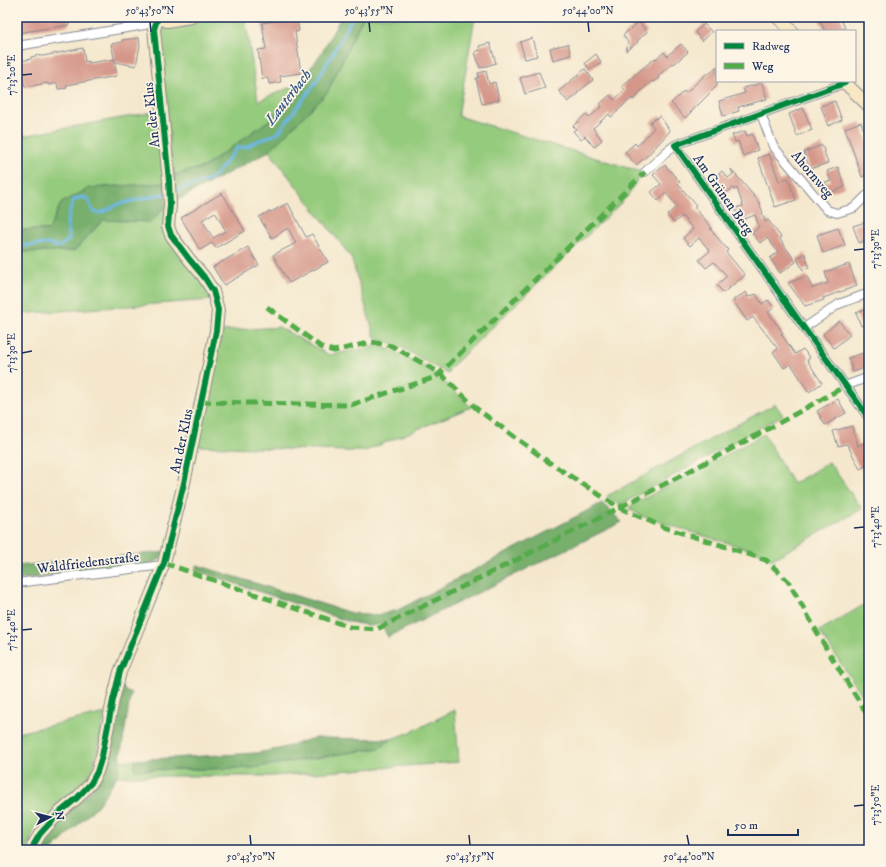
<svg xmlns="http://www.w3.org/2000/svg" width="886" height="867" viewBox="0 0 886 867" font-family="'IM FELL DW Pica',serif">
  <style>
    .green { fill: #95cb7d; stroke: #587d6e }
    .forest { fill: #78af6c; stroke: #4a6f65 }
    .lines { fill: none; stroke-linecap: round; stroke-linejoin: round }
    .stream { stroke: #6cb7e5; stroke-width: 3 }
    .building { fill: #d5978a; fill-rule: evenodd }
    .street-casing { stroke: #888b95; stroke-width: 10 }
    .secondary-casing { stroke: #888b95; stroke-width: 14 }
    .street { stroke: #fff; stroke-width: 8 }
    .secondary { stroke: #f7e8c3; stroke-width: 12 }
    .quiet { stroke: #52ab49; stroke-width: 5; stroke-dasharray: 10 5; stroke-linecap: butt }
    .cycleway-casing { stroke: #fcf5e5; stroke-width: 8 }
    .cycleway { stroke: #00873e; stroke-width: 6 }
    .ticks { fill: none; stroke: #1b2f5e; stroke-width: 1.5 }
    .labels { text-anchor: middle; stroke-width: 3.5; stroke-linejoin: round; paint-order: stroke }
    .street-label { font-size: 14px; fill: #1b2f5e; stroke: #fcf5e5 }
    .water-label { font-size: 15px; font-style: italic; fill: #335886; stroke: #fcf5e5 }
    .neatline { fill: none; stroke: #1b2f5e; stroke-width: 1.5 }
    .ticks-label { font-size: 10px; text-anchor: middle; fill: #1b2f5e }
  </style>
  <rect width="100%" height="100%" fill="#fcf5e5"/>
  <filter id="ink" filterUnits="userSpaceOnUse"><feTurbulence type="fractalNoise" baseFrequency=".025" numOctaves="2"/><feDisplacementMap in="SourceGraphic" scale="8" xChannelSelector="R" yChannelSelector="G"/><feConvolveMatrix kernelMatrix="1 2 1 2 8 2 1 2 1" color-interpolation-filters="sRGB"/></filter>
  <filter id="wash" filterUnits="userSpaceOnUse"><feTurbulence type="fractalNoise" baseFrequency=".012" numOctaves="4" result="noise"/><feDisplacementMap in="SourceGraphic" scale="16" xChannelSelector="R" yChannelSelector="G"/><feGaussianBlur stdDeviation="0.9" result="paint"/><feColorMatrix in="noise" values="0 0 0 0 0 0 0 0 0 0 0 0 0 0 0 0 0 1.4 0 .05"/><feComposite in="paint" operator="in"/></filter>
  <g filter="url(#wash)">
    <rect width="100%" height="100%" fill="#f4e7cc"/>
    <path class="green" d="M222 17H245L258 101 300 83 271 119 204 167 173 175 159 34 164 26Z
      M363 17H475L458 116 642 172 627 197 449 369 448 374 397 345 375 338 351 257 269 151 327 93Z
      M159 111 165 183 90 188 61 203 49 230H17V137Z
      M166 206 164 225 203 283 211 300 17 314V252L74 251 103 220 151 222Z
      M279 327 329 355 377 346 391 350 429 369 435 373 471 407 365 451H345L196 446 222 331Z
      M775 404 783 415 620 505 607 496Z
      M764 434 793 484 829 462 862 509 771 560 761 553 691 532 642 516 629 509 632 505Z
      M869 602V705L819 631Z
      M455 710 459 762 273 776H117L120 761 135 760V770L252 768 379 748 391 739 411 732Z
      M105 713 93 770 83 783 59 809 35 828 27 850H17V733Z"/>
    <path class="forest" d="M341 17H363L327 93 269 151 174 202 173 175 204 167 271 119 300 83 322 52Z
      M165 183 166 206 151 222 103 220 74 251 17 252V230H49L61 203 90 188Z
      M602 503 622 522 388 637 381 624 371 626 350 622 195 570 197 565 351 613 375 616 398 610Z
      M164 552 159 560 150 564 17 580V566Z
      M121 688 131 693 117 776 98 805 52 850H37L42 838 61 818 92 790Z
      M314 738 391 739 379 748 252 768 134 770 135 760 256 753 279 749Z"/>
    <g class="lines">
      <path class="stream" d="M172 192 211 179 219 171 237 148 247 147 253 143 278 133 316 82 344 34 352 17
        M17 246 49 244 58 247 69 240 67 222 73 200 82 197 88 199 93 212 101 213 119 204 167 193"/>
    </g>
    <g id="blocks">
      <path class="building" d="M17 17H68L69 25 17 33Z
        M818 17H840L845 28 840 31H825Z
        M297 18 299 31 295 32 301 73 280 76 281 82 269 84 268 78 262 79 258 50 266 49 262 23Z
        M639 22 647 32 637 41 638 42 626 51 628 42 623 35Z
        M704 24 712 32 702 41 695 32Z
        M139 38 140 45 136 66 115 62 111 44 122 42V40Z
        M532 38 537 56 525 59 520 42Z
        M490 43 496 63 480 68 475 52 480 50 479 46Z
        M568 44 571 55 553 60 550 48Z
        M681 44 688 52 674 64 673 63 658 76 659 78 653 82 652 81 638 94 639 95 633 100 632 98 617 111H618L611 117 609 114 593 128 602 140 594 147 585 136 581 140 573 131 576 129 573 126 586 114 589 118 602 106 600 104 610 95 614 100 625 90 622 86 655 58 656 59 664 52 667 56Z
        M83 48 85 62 88 61 89 63 114 59 117 76 66 85 67 88 58 89 57 83 48 85V83L25 87 21 68 19 66V63L20 61 31 59V57L39 55V56H43Z
        M596 54 601 62 590 70 585 63Z
        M717 66V86L685 118 671 103 684 91 686 93 707 73 708 75Z
        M585 69 593 80 577 93 578 94 568 102 559 91Z
        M486 71 489 84 495 82 499 100 482 104 476 78H479L478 73Z
        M539 72 545 88 525 94 520 78Z
        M762 83 767 99 738 107 739 111 723 116 719 101 745 93 743 88Z
        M835 101 842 120 828 126 821 106Z
        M803 108 812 130 797 136 789 114Z
        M660 116 670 131 647 156 636 165 625 152 635 143 637 146 654 128 650 122Z
        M861 122 869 146V174L862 177 845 128Z
        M745 131 747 136 752 134 758 150 743 156 738 141 735 142 732 135Z
        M822 145 828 163 810 169 804 152Z
        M769 154 779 181 788 178 796 200 775 207 758 158Z
        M665 165 680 182 678 184 696 205 694 207 712 228 710 229 728 250 726 252 745 275 723 293 717 285 727 276 714 262 706 268 699 260 710 251 699 238 690 246 683 238 693 229 682 216 674 223 667 215 677 206 666 193 658 201 651 192 661 184 653 175Z
        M838 167 845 187 829 193 825 182 831 181 827 171Z
        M731 169 759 202 763 213H762L765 222 768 220 781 237 779 238 796 262 780 273 770 258 778 252 767 238 760 243 752 233 759 227 755 215 739 221 735 208 743 206 737 188 734 190 733 188 726 193 714 178 722 171 728 178 733 174Z
        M222 193 245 231 216 248 212 243 200 250 181 218ZM215 212 226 231 213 238 202 220Z
        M288 203 306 237 312 234 328 262 289 283 273 255 296 243 288 228 272 238 259 217 270 211 271 212Z
        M869 221V239L859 243 853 226Z
        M838 228 845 245 823 253 817 235Z
        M248 247 259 265 224 285 213 267Z
        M805 253 809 267 803 270 797 259Z
        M849 264 857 286 823 298 824 300 805 306 788 283 807 276 812 288 828 283 825 272Z
        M746 292 748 297 756 294 762 304 768 300 774 308 768 312 783 333 781 334 795 354 803 349 810 358 807 360 822 383 809 392 791 364 784 368 773 352 778 349 753 317 747 321 733 300Z
        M869 308V323L861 326 856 313Z
        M839 321 850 335 834 348 823 334Z
        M863 353 868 367 853 372 848 358Z
        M838 399 846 413 825 425 817 411Z
        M852 426 858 446 867 441 869 445V464L860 469 847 444 838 446 833 431Z"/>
    </g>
  </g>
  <g filter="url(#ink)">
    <use href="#blocks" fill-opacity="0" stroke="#888b95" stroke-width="1"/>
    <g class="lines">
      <defs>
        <path id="street" d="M17 46 145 25 158 17
          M845 83 675 145 804 328 869 418
          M761 114 773 146 827 210 837 213 854 208 866 196
          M645 172 666 152 675 145
          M804 328 839 304 869 293
          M845 386 869 377
          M17 583 163 565"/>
        <path id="secondary" d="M158 17 167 21 191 17
          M777 17 792 31
          M843 81 869 106
          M32 850 34 844 40 834 59 813 77 798 91 783 97 772 102 756 113 700 120 672 164 563 184 483 216 331 218 310 213 291 204 277 189 259 171 235 168 226 170 205 169 181 154 29 158 17"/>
      </defs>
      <use href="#street" class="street-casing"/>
      <use href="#secondary" class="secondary-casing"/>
      <use href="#street" class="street"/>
      <use href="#secondary" class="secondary"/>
      <path class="quiet" d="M267 307 321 347 334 351 372 342 392 346 440 373 477 409 547 461 620 508 663 527 727 547 766 560 788 581 829 653 867 714 869 715
        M201 402 351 405 436 377 645 172
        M164 563 350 627 377 629C535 551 692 473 845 386"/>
      <defs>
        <path id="cycleway" d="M845 83 675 145 804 328 869 418
          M32 850 34 844 40 834 59 813 77 798 91 783 97 772 102 756 113 700 120 672 164 563 184 483 216 331 218 310 213 291 204 277 189 259 171 235 168 226 170 205 169 181 154 29 158 17"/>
      </defs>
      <use href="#cycleway" class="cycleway-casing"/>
      <use href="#cycleway" class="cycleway"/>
    </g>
  </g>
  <path class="ticks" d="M150 22 151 32M369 22 370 32M588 22 589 32M22 75 32 74M854 250 864 249M22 353 32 351M854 528 864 527M22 630 32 629M854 806 864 805M250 835 251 845M469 835 470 845M687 835 689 845"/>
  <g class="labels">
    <g class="street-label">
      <text transform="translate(151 115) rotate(-96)" y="5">An der Klus</text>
      <text transform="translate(813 174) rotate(50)" y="5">Ahornweg</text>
      <text transform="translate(724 194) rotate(55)" y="5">Am Grünen Berg</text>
      <text transform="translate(181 441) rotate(-78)" y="5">An der Klus</text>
      <text transform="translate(88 562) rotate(-7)" y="5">Waldfriedenstraße</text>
    </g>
    <g class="water-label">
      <text transform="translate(288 97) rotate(-52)" y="5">Lauterbach</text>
    </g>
  </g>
  <rect width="886" height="867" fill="none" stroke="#fcf5e5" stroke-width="44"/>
  <rect x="716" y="30" width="140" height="52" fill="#fcf5e5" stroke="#a2a6af"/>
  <rect x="724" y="43" width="20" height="6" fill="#00873e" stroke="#a2a6af"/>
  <text x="752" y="50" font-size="12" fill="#1b2f5e">Radweg</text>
  <rect x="724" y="63" width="20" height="6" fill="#52ab49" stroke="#a2a6af"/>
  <text x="752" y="70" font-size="12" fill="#1b2f5e">Weg</text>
  <g transform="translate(50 817) rotate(83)" stroke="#fcf5e5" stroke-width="3" paint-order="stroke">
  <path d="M0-3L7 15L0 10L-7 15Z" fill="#1b2f5e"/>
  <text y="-6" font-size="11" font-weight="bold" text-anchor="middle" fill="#1b2f5e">N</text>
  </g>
  <path d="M728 829v6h70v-6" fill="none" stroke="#1b2f5e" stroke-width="2"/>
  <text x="734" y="829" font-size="12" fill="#1b2f5e" stroke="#fcf5e5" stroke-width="3" paint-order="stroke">50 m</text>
  <rect x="22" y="22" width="842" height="823" class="neatline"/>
  <g class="ticks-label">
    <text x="150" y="14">50°43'50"N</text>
    <text x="369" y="14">50°43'55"N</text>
    <text x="588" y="14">50°44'00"N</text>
    <text transform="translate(11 75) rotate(-90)" y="4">7°13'20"E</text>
    <text transform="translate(875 249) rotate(-90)" y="4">7°13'30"E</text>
    <text transform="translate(11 353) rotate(-90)" y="4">7°13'30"E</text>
    <text transform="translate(875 527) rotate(-90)" y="4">7°13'40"E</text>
    <text transform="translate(11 630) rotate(-90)" y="4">7°13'40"E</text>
    <text transform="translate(875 805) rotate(-90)" y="4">7°13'50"E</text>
    <text x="251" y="860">50°43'50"N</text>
    <text x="470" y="860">50°43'55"N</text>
    <text x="689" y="860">50°44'00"N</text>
  </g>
</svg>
